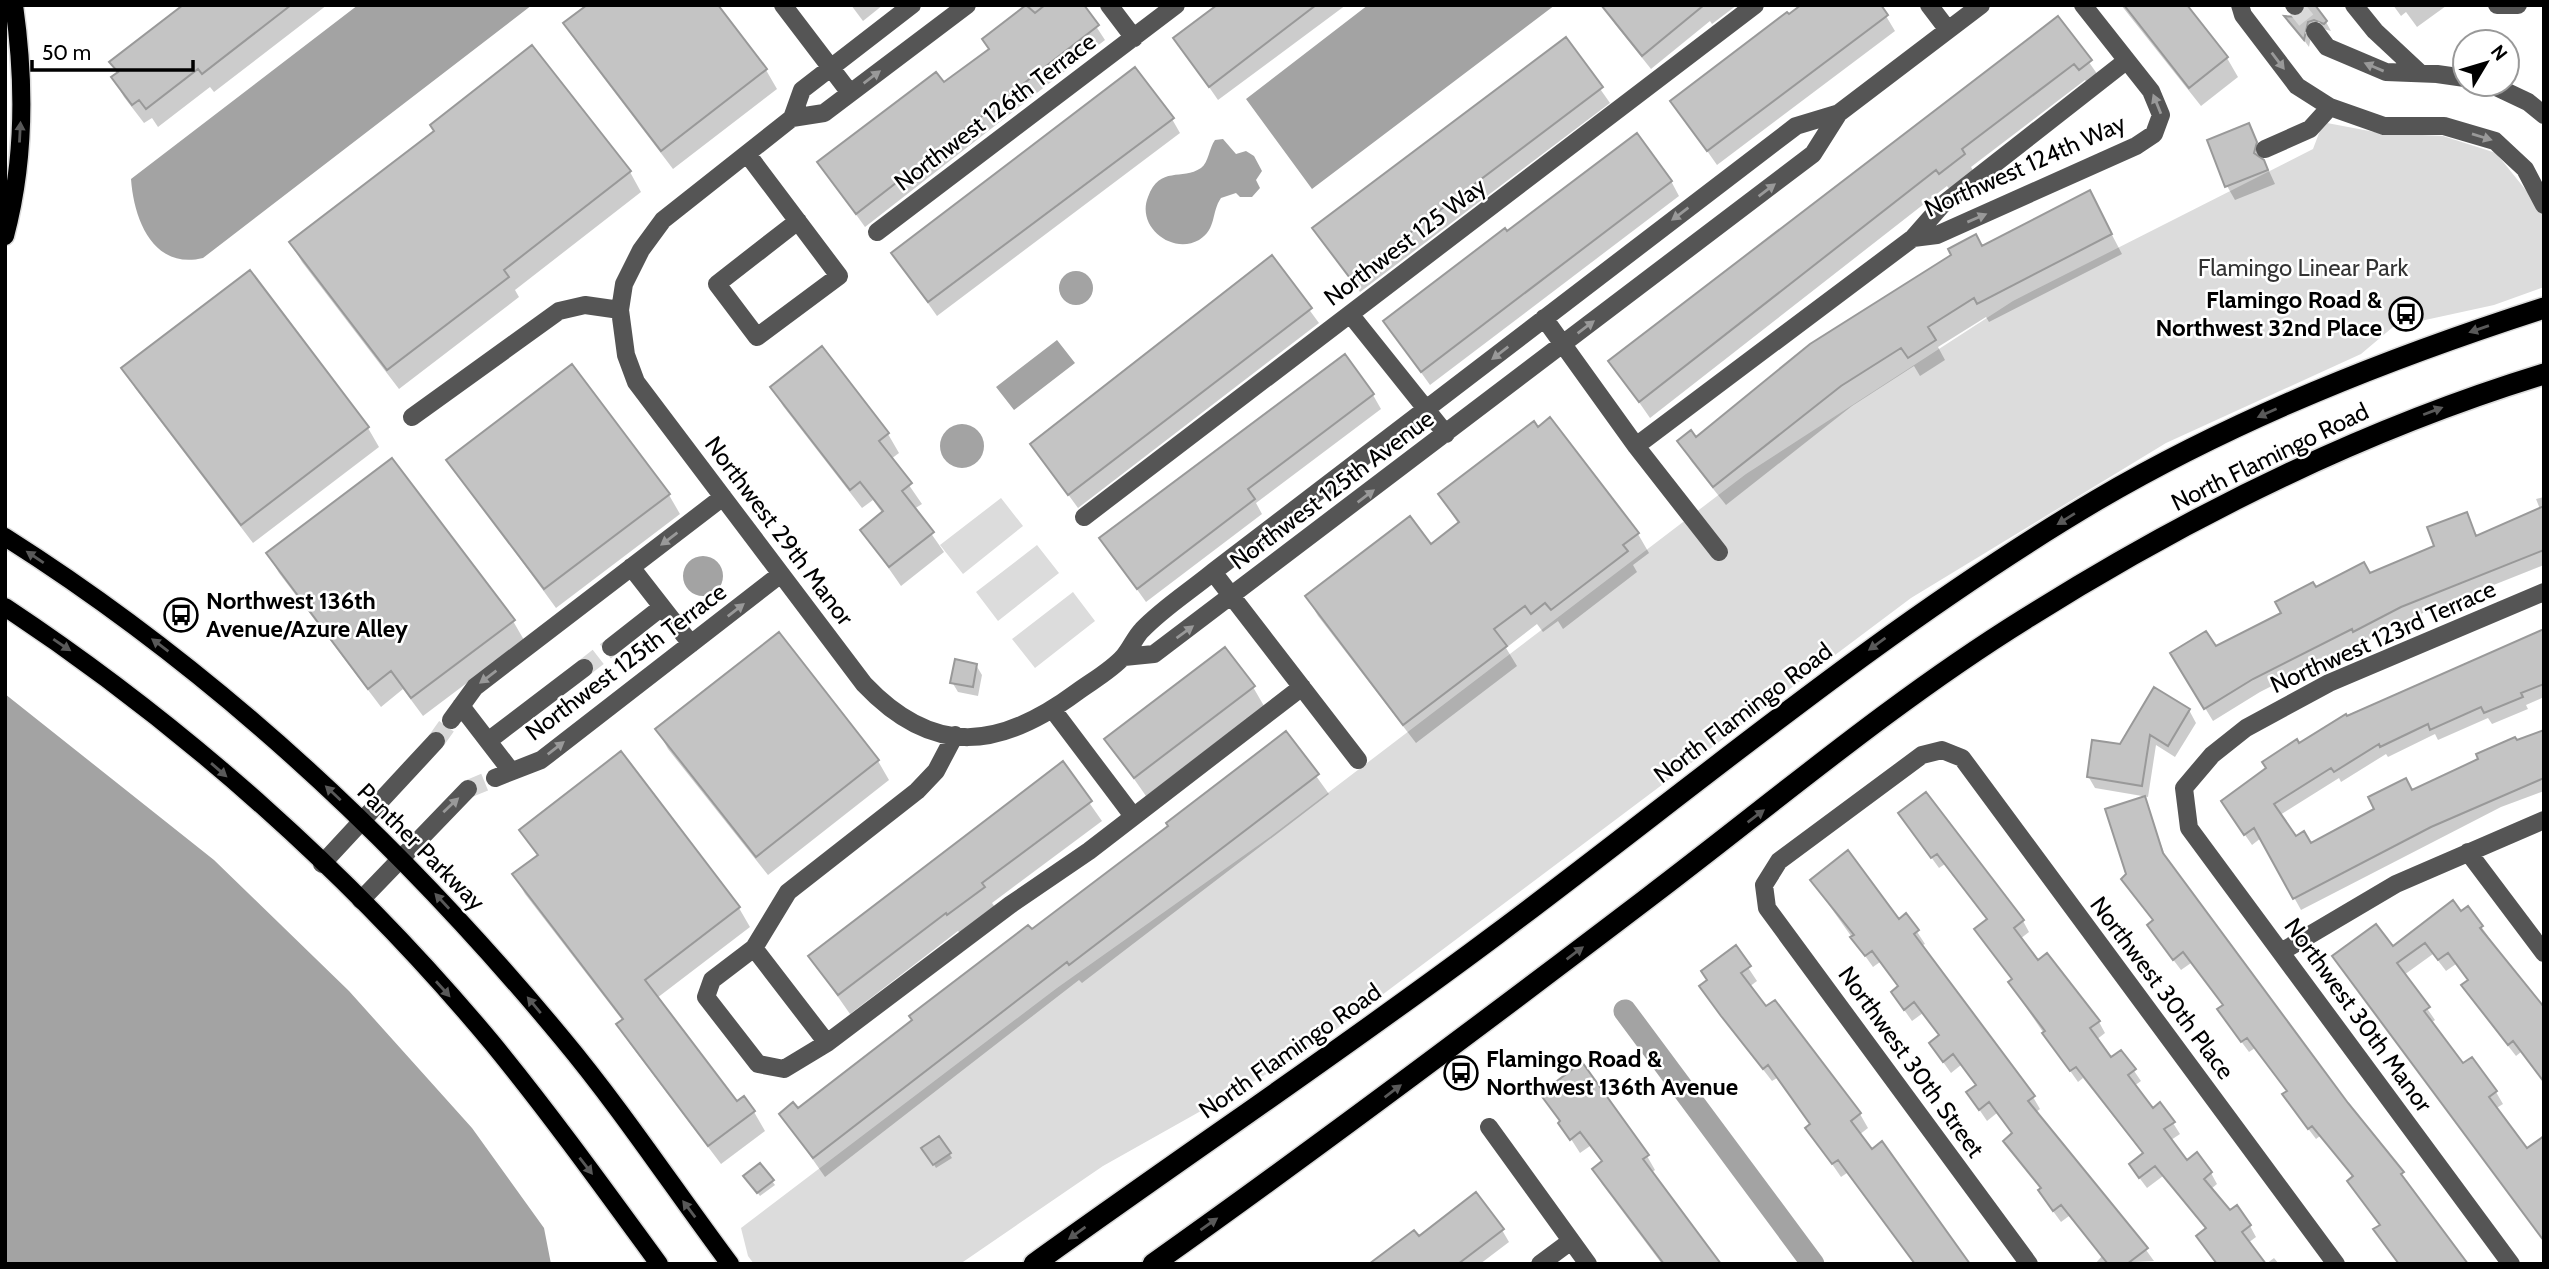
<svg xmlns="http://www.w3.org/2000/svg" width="2549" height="1269" viewBox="0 0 2549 1269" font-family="Cabin,sans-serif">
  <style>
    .green { fill: #dcdcdc }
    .water { fill: #a3a3a3 }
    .shadow { fill: #0003 }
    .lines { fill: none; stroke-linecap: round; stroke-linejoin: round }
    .canal { stroke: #a3a3a3; stroke-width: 23 }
    .building { fill: #c4c4c4; stroke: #999; stroke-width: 2 }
    .minor-tunnel { stroke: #d9d9d9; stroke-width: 18; stroke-dasharray: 18 9; stroke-linecap: butt }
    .major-casing { stroke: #dbdbdb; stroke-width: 21 }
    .highway-casing { stroke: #dbdbdb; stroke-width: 24 }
    .minor { stroke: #555; stroke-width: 18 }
    .major { stroke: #000; stroke-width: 18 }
    .highway { stroke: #000; stroke-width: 21 }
    .oneway { fill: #999 }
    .oneway2 { fill: #595959 }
    .labels { text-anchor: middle; stroke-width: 5; stroke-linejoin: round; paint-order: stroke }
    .street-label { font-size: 24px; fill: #000; stroke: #fff }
    .park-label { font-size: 24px; fill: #333; stroke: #fff }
    .poi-label { font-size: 24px; font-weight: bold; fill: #000; stroke: #fff; text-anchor: start }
  </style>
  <rect width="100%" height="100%" fill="#fff"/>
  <path class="green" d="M2327 123 2380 133 2443 136 2496 153 2529 194 2544 189V287L2494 305 2393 327 2361 354 2166 443 1911 598 1306 1052 1103 1166 960 1264H754L748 1256 741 1228 1057 988 1270 837 1746 474 2013 301 2313 149 2321 128Z
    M1001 498 1023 526 963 574 940 545Z
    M1037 545 1059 573 998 621 976 592Z
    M1073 592 1095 621 1035 668 1012 639Z"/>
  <path class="water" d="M358 5H532L203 258C154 270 134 221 131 179Z
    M1368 5H1555L1312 189 1246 99Z
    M1223 139 1236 154 1246 151 1254 156 1262 171 1256 180 1260 188 1252 197H1240L1236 193 1221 198C1211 212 1217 229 1199 240 1172 255 1136 227 1148 197 1160 165 1182 181 1201 168 1209 162 1209 148 1215 140Z
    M1059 288a17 17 0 1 1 34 0a17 17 0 1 1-34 0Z
    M1057 340 1075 363 1014 410 996 387Z
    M940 446a22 22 0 1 1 44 0a22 22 0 1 1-44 0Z
    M683 576a20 20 0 1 1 40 0a20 20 0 1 1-40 0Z
    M5 694 214 860 349 991 472 1128 544 1228 551 1264H5Z"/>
  <path class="shadow" d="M185 5H327L214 92 210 87 158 127 152 118 144 123 124 97 113 78 118 74 112 62Z
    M851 5H883L863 21Z
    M1029 5H1082L1105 40 865 227 819 163 944 85 990 50 984 39Z
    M1218 5H1346L1218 100 1175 38Z
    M1612 5H1737L1712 24 1710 21 1651 69 1615 24 1606 10Z
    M2121 5H2185L2227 58 2238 77 2201 106Z
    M2393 5H2445L2446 6 2417 27 2406 12 2401 16Z
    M1886 16 1895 31 1717 165 1672 101Z
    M2304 16 2326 22 2331 31 2320 28 2312 32 2309 47 2287 17Z
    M2058 18 2100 78 2090 86 2085 80 1971 167 1974 172 1950 190 1947 186 1650 418 1611 362Z
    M566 24 766 70 777 89 673 169 577 43Z
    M1565 39 1610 103 1360 292 1315 229Z
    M532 47 630 172 641 192 515 290 519 297 399 389 302 262 291 243 436 132Z
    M1172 119 1180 133 937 316 893 254Z
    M2248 125 2275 184 2235 200 2227 186Z
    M1671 181 1679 196 1430 385 1385 322 1507 234Z
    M2100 212 2122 254 1989 322 1986 317 1938 347 1945 360 1920 376 1914 366 1852 406 1726 505 1691 461 1680 442 1696 439 1982 248Z
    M1271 258 1319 323 1078 508 1032 445Z
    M249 273 368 428 379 447 253 543 135 388 124 368Z
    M772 387 888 434 899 453 891 459 922 504 914 509 944 552 901 586 862 530 883 514 873 500 862 508 783 406Z
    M1373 395 1381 409 1256 503 1262 514 1146 602 1101 539Z
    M1550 420 1638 534 1649 553 1633 565 1637 572 1563 629 1558 621 1543 632 1537 624 1506 648 1517 666 1416 743 1318 616 1307 597 1431 547 1459 525 1440 495Z
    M448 460 669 495 680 514 556 608Z
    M2544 497V565L2408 619 2362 644 2361 641 2260 692 2213 721 2172 654 2215 648 2283 614 2315 589 2369 575 2436 547 2466 514 2477 537 2540 509 2536 499Z
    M268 554 513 621 524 640 423 716 403 689 381 707 279 573Z
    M2544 631V697L2526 705 2528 709 2492 724 2488 718 2438 740 2435 734 2388 757 2386 754 2341 782 2339 778 2280 815 2296 838 2310 845 2412 792 2544 730V791L2501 807 2301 910 2261 838 2252 845 2229 812 2268 769 2264 763 2345 716Z
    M976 665 982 675 978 696 958 692 952 682Z
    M1253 687 1264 706 1146 796 1106 739Z
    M2189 710 2196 723 2175 757 2156 745 2148 797 2095 788 2088 776 2121 746Z
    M657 729 878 761 889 780 768 875 668 749Z
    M1286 734 1329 794 1082 983 1079 980 825 1177 781 1114 797 1110 1170 827Z
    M1062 764 1102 821 992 903 995 907 960 933 958 931 850 1014 810 957Z
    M2144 798 2167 861 2409 1184 2381 1226 2349 1182 2354 1178 2320 1136 2316 1139 2291 1106 2288 1092 2255 1048 2249 1052 2226 1021 2224 1006 2191 963 2181 970 2156 937 2149 926 2154 922 2123 879 2128 875Z
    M1907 824 2023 921 2029 932 2020 939 2038 962 2047 956 2099 1022 2105 1033 2096 1040 2110 1060 2121 1052 2141 1081 2134 1086 2152 1110 2173 1123 2180 1134 2171 1140 2187 1162 2211 1173 2217 1184 2211 1189 2230 1213 2250 1226 2256 1237 2248 1243 2207 1230 2163 1176 2147 1188 2138 1176 2144 1155 2083 1078 2078 1082 2051 1044 2017 994 2013 981 1976 929 1988 920 1945 864 1939 868Z
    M521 830 739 908 750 927 657 998 737 1104 754 1112 765 1131 721 1164 630 1044 618 1025 623 1021 525 894 514 875 538 857Z
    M1812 881 1899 921 1906 915 1925 944 1921 946 2033 1097 2040 1109 2035 1113 2118 1216 2120 1214 2154 1261 2095 1264 2102 1256 2069 1216 2061 1222 2047 1203 2042 1190 2005 1141 2013 1135 1997 1113 1987 1121 1968 1093 1977 1086 1961 1065 1951 1073 1938 1055 1940 1037 1923 1013 1912 1021 1900 1004 1899 988 1880 962 1873 967Z
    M2468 908 2544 1015V1082L2521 1052 2516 1056 2470 997 2463 985 2469 981 2456 964 2446 971 2433 954 2404 975 2435 1020 2431 1023 2463 1066 2496 1092 2503 1104 2495 1109 2544 1241 2342 969 2392 948Z
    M1735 948 1757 981 1749 987 1766 1009 1774 1002 1860 1114 1868 1128 1859 1135 1872 1151 1882 1144 1970 1264H1915L1847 1173 1841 1177 1807 1128 1811 1125 1777 1078 1772 1081 1709 1000 1701 986Z
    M1542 1094 1647 1156 1655 1170 1651 1173 1719 1264H1662L1602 1184 1594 1170 1603 1163 1590 1146 1580 1153Z
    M939 1138 952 1158 936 1168 924 1148Z
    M748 1180 772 1181 775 1185 760 1196Z
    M1502 1230 1509 1242 1480 1264H1372L1418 1238Z
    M2274 1258 2279 1264H2266Z"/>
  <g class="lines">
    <path class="canal" d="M1625 1011 1813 1264"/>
  </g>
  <path class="building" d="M183 5H291L202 74 198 69 146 109 139 100 132 105 111 77 118 72 109 62Z
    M587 5H718L767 69 661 151 563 23Z
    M1026 5 1035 13 1045 5H1084L1099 25 856 214 817 162 936 72 944 82 989 49 982 39Z
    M1217 5H1316L1209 87 1173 38Z
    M1601 5H1704L1642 56Z
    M1801 5H1881L1888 15 1707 151 1670 101 1787 12 1789 14Z
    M2124 5H2187L2228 57 2189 88Z
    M2306 5H2315L2327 21 2324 24 2314 20 2308 22 2304 40 2284 16 2299 17Z
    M2058 16 2092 60 2079 70 2074 64 1962 149 1965 154 1939 174 1936 170 1639 402 1608 361Z
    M1566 37 1603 87 1350 278 1312 228Z
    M532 45 631 171 504 270 509 277 387 370 289 242 434 131 430 125Z
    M1135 67 1174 118 928 302 891 253Z
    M2249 123 2257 142 2254 153 2264 160 2268 170 2225 187 2207 140Z
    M1637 133 1672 181 1421 372 1383 321 1505 228 1507 231Z
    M2090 190 2112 234 1977 304 1974 298 1928 327 1936 340 1908 358 1901 348 1841 386 1713 487 1677 441 1691 430 1696 437 1810 344 1951 255 1948 249 1976 234 1982 246Z
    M1272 255 1312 308 1068 495 1030 444Z
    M250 270 369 427 241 525 121 368Z
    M822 346 889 433 879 441 912 483 902 491 934 532 889 567 860 530 883 511 860 482 850 490 770 387Z
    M1345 354 1374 394 1248 489 1255 499 1137 589 1099 538Z
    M572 364 670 494 544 589 446 460Z
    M1550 417 1639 533 1623 545 1628 551 1551 610 1545 603 1531 614 1525 606 1494 629 1507 646 1403 725 1305 596 1410 516 1431 544 1459 522 1438 494 1534 421 1538 427Z
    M392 458 515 620 411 698 391 671 368 689 266 553Z
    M2544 506V550L2401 607 2353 632 2352 629 2253 679 2204 709 2170 653 2206 631 2216 646 2281 613 2275 602 2313 582 2316 587 2364 562 2370 573 2434 546 2427 527 2467 512 2476 536Z
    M2544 629V684L2521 693 2523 697 2484 713 2481 707 2430 730 2428 724 2380 747 2379 744 2334 772 2331 768 2274 804 2296 836 2304 831 2311 843 2374 809 2368 797 2406 778 2412 790 2478 759 2476 754 2515 737 2517 740 2544 730V778L2431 827 2293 899 2254 828 2244 835 2221 801 2266 768 2262 762 2297 739 2299 743 2346 714 2347 716Z
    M779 632 879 760 756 857 655 729Z
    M1225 647 1255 686 1134 778 1104 739Z
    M955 659 977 664 973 687 950 683Z
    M2154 687 2190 709 2168 746 2150 735 2142 786 2087 777 2092 740 2120 744Z
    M1286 731 1319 774 1069 965 1067 962 813 1158 779 1114 793 1102 798 1108 912 1020 909 1016 1028 925 1032 929 1168 826 1166 823Z
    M621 751 740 907 645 980 737 1101 744 1096 755 1111 708 1146 616 1024 623 1019 512 874 538 855 519 830Z
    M1063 761 1092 801 982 883 985 887 947 915 946 913 838 995 808 956Z
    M1926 792 2024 920 2014 928 2038 960 2047 953 2100 1021 2090 1028 2111 1057 2121 1050 2136 1069 2128 1075 2153 1108 2160 1102 2175 1122 2164 1129 2187 1160 2197 1152 2212 1172 2204 1179 2230 1210 2237 1205 2251 1225 2242 1232 2266 1264H2217L2196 1236 2206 1228 2155 1166 2139 1178 2129 1164 2143 1153 2076 1067 2070 1071 2042 1033 2045 1031 2008 982 2012 979 1974 929 1987 919 1937 854 1931 858 1898 813Z
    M2145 796 2163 853 2348 1103 2404 1172 2401 1174 2468 1264H2399L2373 1229 2380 1225 2347 1181 2353 1176 2312 1126 2308 1129 2282 1094 2287 1091 2247 1038 2241 1042 2217 1009 2223 1005 2183 952 2173 960 2147 925 2153 920 2121 879 2126 874 2105 809Z
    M1848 850 1899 919 1906 913 1919 930 1914 934 2035 1096 2028 1101 2148 1248 2127 1264H2108L2061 1205 2053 1211 2038 1190 2041 1188 2003 1141 2012 1133 1989 1102 1979 1110 1966 1092 1976 1085 1953 1054 1943 1062 1929 1043 1939 1035 1914 1002 1904 1010 1891 992 1898 986 1872 951 1865 956 1850 937 1854 935 1810 880Z
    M2453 900 2461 911 2468 906 2483 926 2480 928 2544 1007V1082L2513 1041 2508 1045 2461 985 2468 980 2448 953 2438 960 2425 943 2397 963 2430 1007 2424 1011 2463 1063 2472 1057 2497 1091 2489 1097 2527 1148 2544 1136V1241L2332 956 2376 924 2393 946Z
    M1736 945 1751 966 1741 973 1766 1006 1775 1000 1861 1113 1851 1121 1872 1149 1882 1141 1970 1264H1915L1838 1160 1832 1164 1805 1128 1810 1124 1768 1065 1763 1069 1721 1016 1699 986 1707 980 1701 971Z
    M1582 1062 1649 1155 1643 1159 1721 1264H1664L1592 1169 1602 1161 1580 1132 1570 1140 1558 1123 1560 1121 1540 1094Z
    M939 1136 951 1153 933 1165 921 1148Z
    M760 1163 774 1180 757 1193 743 1176Z
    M1476 1192 1504 1229 1458 1264H1369L1414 1230 1419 1236Z"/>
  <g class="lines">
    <path class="minor-tunnel" d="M2295 6 2315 31
      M584 668 611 647
      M436 741 451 720
      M468 789 495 778"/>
    <defs>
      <path id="major" d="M5 236C25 161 25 82 14 5
        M5 537C218 672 402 845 562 1038 622 1110 674 1189 730 1264
        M5 607C186 727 354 877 493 1044 551 1115 605 1190 659 1264"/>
      <path id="highway" d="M1034 1264C1188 1153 1345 1048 1497 934 1695 786 1884 626 2097 500 2237 418 2389 358 2544 308
        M1153 1264C1321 1145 1486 1021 1649 897 1773 803 1893 701 2025 619 2187 517 2361 430 2544 374"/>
    </defs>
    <use href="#major" class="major-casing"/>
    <use href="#highway" class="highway-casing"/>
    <path class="minor" d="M783 5 850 93
      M912 5 802 90 792 118 663 220 641 250 624 284 620 310 626 355 636 382 864 684C934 758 1000 749 1077 692 1092 681 1112 670 1124 656 1131 648 1135 637 1142 630 1163 608 1190 591 1213 572L1796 126 1839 113
      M1109 5 1134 38
      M1929 5 1948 30
      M2240 5 2243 15 2297 86 2330 107 2384 126H2444L2495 141 2525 169 2544 205
      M2294 5 2295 6
      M2354 5 2375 31 2420 73
      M2497 5H2518
      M2315 31 2327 47 2386 72 2437 74 2465 78
      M2490 84 2528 102 2544 115
      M792 118 824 113 967 5
      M2265 149 2310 129 2330 107
      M748 155 839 276 757 337 717 284 798 221
      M877 232 1176 5
      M1913 238 1937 235 2136 146 2154 134 2161 115 2151 91 2083 5
      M1350 314 1446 434
      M1544 318 1636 446 1719 552
      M412 417 559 311 585 305 620 310
      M1636 446 1913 238 1942 205 2126 61
      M1084 517 1755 5
      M631 567 691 644
      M1213 572 1358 760
      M611 647 662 607
      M1124 657 1154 654 1813 154 1839 113 1981 5
      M461 706 511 771
      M1053 710 1133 816
      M451 720 475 687 723 497
      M488 741 584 668
      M495 778 541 760 781 574
      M2468 852 2544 953
      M322 864 436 741
      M361 900 468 789
      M754 948 712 980 706 997 758 1064 784 1069 827 1043 1010 905 1089 851 1302 687
      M2281 952 2396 884 2544 820
      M827 1043 754 948 788 892 917 791 936 771 955 735
      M1489 1127 1588 1264
      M1540 1264 1571 1241
      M2029 1264 1767 908 1764 885 1779 861 1922 755 1942 750 1962 758 2336 1264
      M2511 1264 2189 828 2184 788 2212 755 2246 728 2329 683 2544 592"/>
    <use href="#major" class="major"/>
    <use href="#highway" class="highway"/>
  </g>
  <defs><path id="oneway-solid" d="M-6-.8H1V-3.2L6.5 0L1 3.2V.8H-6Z" transform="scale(1.75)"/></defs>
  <g class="oneway">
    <use href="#oneway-solid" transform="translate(2278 61) rotate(53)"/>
    <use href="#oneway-solid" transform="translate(2374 67) rotate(-157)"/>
    <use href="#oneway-solid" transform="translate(872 77) rotate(-37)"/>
    <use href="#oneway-solid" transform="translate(2157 104) rotate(-112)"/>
    <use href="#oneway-solid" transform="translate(2482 137) rotate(17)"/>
    <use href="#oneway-solid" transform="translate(1767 190) rotate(-37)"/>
    <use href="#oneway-solid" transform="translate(1680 214) rotate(143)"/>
    <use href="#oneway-solid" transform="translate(1977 218) rotate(-23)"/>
    <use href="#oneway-solid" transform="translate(1586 327) rotate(-37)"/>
    <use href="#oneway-solid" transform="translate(1500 353) rotate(142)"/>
    <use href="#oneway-solid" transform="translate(1366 496) rotate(-37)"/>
    <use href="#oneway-solid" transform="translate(669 539) rotate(143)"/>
    <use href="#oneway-solid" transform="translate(736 610) rotate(-38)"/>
    <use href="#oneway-solid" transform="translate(1185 632) rotate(-36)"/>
    <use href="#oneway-solid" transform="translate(488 677) rotate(143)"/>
    <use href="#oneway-solid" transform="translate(556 748) rotate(-38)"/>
    <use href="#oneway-solid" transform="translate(451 805) rotate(-43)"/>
  </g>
  <g class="oneway2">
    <use href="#oneway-solid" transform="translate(20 132) rotate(-87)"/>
    <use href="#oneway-solid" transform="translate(2479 329) rotate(161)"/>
    <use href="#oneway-solid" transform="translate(2433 411) rotate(-21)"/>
    <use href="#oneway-solid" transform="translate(2267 413) rotate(156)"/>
    <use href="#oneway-solid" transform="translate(2066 519) rotate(148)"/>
    <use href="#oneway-solid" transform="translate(35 557) rotate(-146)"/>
    <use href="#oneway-solid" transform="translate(1877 644) rotate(144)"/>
    <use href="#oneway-solid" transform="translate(62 645) rotate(34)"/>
    <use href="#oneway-solid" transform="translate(160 645) rotate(-143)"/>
    <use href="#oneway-solid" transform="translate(219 770) rotate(41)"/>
    <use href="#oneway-solid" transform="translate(333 793) rotate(-137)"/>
    <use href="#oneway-solid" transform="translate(1756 816) rotate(-37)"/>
    <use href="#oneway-solid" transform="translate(442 901) rotate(-133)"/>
    <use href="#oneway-solid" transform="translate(1575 953) rotate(-37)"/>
    <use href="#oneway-solid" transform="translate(443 989) rotate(48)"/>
    <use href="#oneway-solid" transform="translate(534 1005) rotate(-130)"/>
    <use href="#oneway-solid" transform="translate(1393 1091) rotate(-37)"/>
    <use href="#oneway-solid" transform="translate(586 1166) rotate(52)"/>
    <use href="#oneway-solid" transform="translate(689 1209) rotate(-127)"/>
    <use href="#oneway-solid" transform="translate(1209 1224) rotate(-35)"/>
    <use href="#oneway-solid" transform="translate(1077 1233) rotate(144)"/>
  </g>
  <defs>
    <symbol id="bus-ring" viewBox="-11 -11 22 22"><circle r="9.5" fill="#fff" stroke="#000" stroke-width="1.5"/><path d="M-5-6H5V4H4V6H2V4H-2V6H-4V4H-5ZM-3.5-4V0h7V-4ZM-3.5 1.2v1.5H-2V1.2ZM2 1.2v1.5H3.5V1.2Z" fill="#000"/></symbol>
  </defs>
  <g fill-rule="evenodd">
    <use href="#bus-ring" x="2387" y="295" width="38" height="38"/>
    <use href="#bus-ring" x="162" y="596" width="38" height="38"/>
    <use href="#bus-ring" x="1442" y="1054" width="38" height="38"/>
  </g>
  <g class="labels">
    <g class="street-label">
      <text transform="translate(995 112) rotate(-37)" y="8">Northwest 126th Terrace</text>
      <text transform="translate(2025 166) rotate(-24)" y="8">Northwest 124th Way</text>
      <text transform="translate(1405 242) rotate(-37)" y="8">Northwest 125 Way</text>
      <text transform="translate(2270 457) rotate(-26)" y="8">North Flamingo Road</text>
      <text transform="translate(1332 490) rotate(-37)" y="8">Northwest 125th Avenue</text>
      <text transform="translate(779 531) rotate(53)" y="8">Northwest 29th Manor</text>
      <text transform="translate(2383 637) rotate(-24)" y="8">Northwest 123rd Terrace</text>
      <text transform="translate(626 662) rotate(-37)" y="8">Northwest 125th Terrace</text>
      <text transform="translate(1743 713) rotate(-37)" y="8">North Flamingo Road</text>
      <text transform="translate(421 847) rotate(45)" y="8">Panther Parkway</text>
      <text transform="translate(2162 988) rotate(53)" y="8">Northwest 30th Place</text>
      <text transform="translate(2358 1015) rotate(54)" y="8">Northwest 30th Manor</text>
      <text transform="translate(1290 1051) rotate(-35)" y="8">North Flamingo Road</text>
      <text transform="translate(1911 1062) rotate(54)" y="8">Northwest 30th Street</text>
    </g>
    <g class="park-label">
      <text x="2303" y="276">Flamingo Linear Park</text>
    </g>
    <g class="poi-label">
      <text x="2382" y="308" text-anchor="end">Flamingo Road &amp;<tspan x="2382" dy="28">Northwest 32nd Place</tspan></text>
      <text x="206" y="609">Northwest 136th<tspan x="206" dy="28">Avenue/Azure Alley</tspan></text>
      <text x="1486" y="1067">Flamingo Road &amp;<tspan x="1486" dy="28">Northwest 136th Avenue</tspan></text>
    </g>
  </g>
  <rect width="2549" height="1269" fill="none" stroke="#000000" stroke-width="14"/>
  <g transform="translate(2486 63) rotate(52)"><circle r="33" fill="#ffffff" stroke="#999999" stroke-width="2"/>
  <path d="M0-5L12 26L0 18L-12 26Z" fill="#000000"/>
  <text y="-10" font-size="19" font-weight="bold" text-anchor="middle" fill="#000000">N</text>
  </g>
  <path d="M32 60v10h161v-10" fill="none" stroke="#000000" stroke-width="3.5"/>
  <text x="42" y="60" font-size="21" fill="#000000" stroke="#ffffff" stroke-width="5" paint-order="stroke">50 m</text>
</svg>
